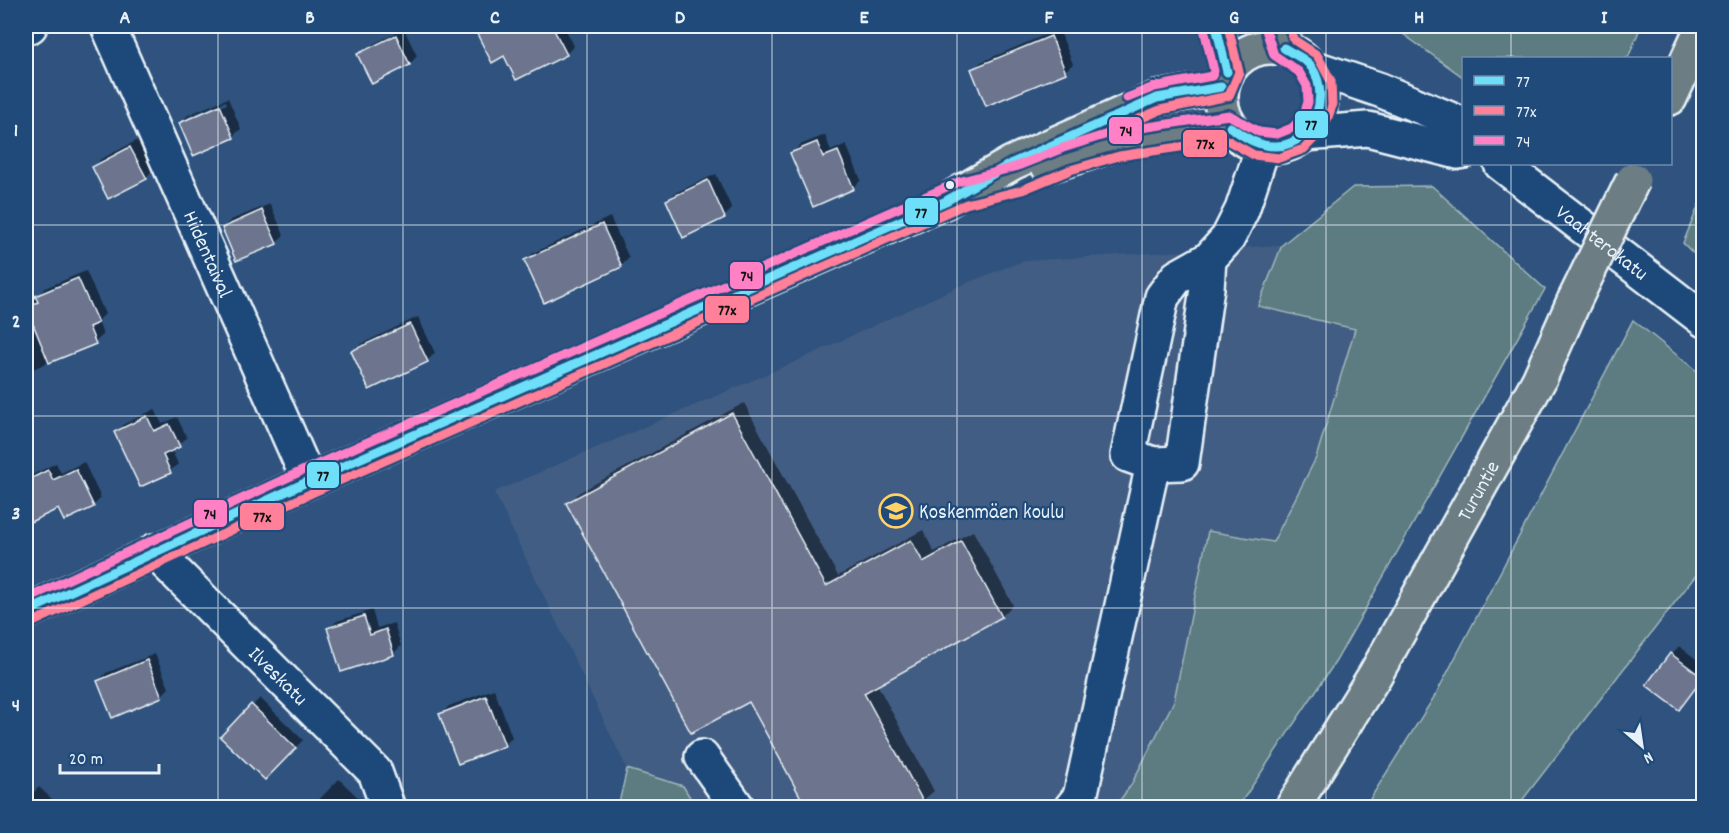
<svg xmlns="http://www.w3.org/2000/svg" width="1729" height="833" viewBox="0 0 1729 833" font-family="Dekko,sans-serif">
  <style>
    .built { fill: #425d83 }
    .green { fill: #5b7c81; stroke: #a2b6bc; stroke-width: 1.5 }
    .shadow { fill: #0007; fill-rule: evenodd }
    .building { fill: #6d758e; stroke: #e8f1f8; stroke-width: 1.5 }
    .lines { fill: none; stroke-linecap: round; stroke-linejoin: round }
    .minor-casing { stroke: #e8f1f8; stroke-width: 38 }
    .major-casing { stroke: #e8f1f8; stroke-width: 38 }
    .highway-casing { stroke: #e8f1f8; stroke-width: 38 }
    .minor { stroke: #1f4a7a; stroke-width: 33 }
    .major { stroke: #6c7e84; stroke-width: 33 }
    .highway { stroke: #6c7e84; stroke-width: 33 }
    .highway-bridge-casing { stroke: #e8f1f8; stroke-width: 38; stroke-linecap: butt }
    .highway-bridge { stroke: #6c7e84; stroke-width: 33 }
    .bus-1-casing { stroke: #1f4a7a; stroke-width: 14 }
    .bus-2-casing { stroke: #1f4a7a; stroke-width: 14 }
    .bus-3-casing { stroke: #1f4a7a; stroke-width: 14 }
    .bus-1 { stroke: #6ddff8; stroke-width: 9 }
    .bus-2 { stroke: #ff8098; stroke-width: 9 }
    .bus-3 { stroke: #ff80c5; stroke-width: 9 }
    .grid { fill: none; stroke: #e8f1f8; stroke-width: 1.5; stroke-opacity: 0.55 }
    .bus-dot { fill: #e8f1f8; stroke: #1f4a7a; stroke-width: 2 }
    .labels { text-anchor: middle; stroke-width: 4.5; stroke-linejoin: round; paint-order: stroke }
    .street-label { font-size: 21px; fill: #e8f1f8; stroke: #1f4a7a }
    .poi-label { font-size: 21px; fill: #e8f1f8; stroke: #1f4a7a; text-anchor: start }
    .line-badge { stroke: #1f4a7a; stroke-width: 2 }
    .pale-badge-label { font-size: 16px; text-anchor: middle; font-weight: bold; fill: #111 }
    .neatline { fill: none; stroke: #e8f1f8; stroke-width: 2 }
    .grid-label { font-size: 20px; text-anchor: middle; font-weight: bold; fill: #e8f1f8 }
  </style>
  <rect width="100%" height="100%" fill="#2f537e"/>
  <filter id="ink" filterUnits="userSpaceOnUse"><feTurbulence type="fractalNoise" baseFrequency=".0167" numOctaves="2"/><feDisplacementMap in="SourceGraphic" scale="12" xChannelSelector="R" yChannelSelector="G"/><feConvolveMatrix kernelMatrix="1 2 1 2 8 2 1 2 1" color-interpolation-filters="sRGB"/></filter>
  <g filter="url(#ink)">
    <path class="built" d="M1282 245 1258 306 1355 329 1316 458 1273 542 1208 531 1174 701 1131 785 1115 807H696L683 786 627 769 494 492 797 361 964 284 1023 261Z"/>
    <path class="green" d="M1392 26H1641L1628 58H1464L1463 77Z
      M1432 186 1545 289 1336 661 1238 807H1115L1131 785 1174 701 1208 531 1273 542 1316 458 1355 329 1258 306 1282 245 1353 187Z
      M1703 195V263L1683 243Z
      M1633 320 1703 376V566L1517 807H1365L1436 694Z
      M627 769 683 786 696 807H618Z"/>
    <path class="shadow" d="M475 26H564L574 46 566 54 517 78 505 54 493 61Z
      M612 26H628L615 32Z
      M404 29 417 56 410 64 372 82 359 55 367 47Z
      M1059 29 1073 64 1065 71 973 70 981 62Z
      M228 98 241 129 233 136 194 154 181 123 188 115ZM226 101 227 104 188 121V117Z
      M825 135 831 151 846 144 861 180 853 188 792 153 800 145Z
      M138 140 153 170 146 177 94 167 101 159Z
      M716 174 732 209 724 217 684 236 668 201 675 193Z
      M270 204 284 235 276 243 223 228 231 220Z
      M610 217 629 258 621 266 526 260 533 253Z
      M86 271 105 314 98 321 103 335 95 342 26 372 27 307 45 288Z
      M418 317 435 353 427 361 353 352 361 344Z
      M744 403 838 576 923 530 934 552 973 531 1013 605 1002 616 877 684 934 791 914 808H808L750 700 568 503 580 492Z
      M155 409 162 424 177 417 187 438 171 449 178 464 170 471 141 485 116 432 124 424Z
      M84 462 101 498 93 506 59 507 26 522V478L56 463 61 473Z
      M372 610 377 628 394 623 401 646 393 654 329 628 337 621Z
      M1679 646 1704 665V678L1679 708 1648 685Z
      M155 654 169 688 161 696 98 681 106 673Z
      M494 689 512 737 505 745 459 762 441 714 449 706Z
      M260 698 303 740 265 778 222 737Z
      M339 779 369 808H311Z
      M39 787 57 804 54 808H26V800Z"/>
    <path class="building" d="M473 26H552L567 55 516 80 504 56 492 63Z
      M396 35 410 65 372 84 357 54Z
      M1051 36 1066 73 986 106 971 69Z
      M220 105 234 138 193 156 179 123Z
      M817 142 823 157 838 151 854 189 813 207 790 153Z
      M130 147 147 179 108 199 92 167Z
      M708 180 725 218 683 238 666 200Z
      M262 210 277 244 236 261 222 228Z
      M602 224 622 267 544 303 524 260Z
      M78 278 98 323 89 327 96 344 49 363 26 307 38 302 35 296Z
      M410 324 428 362 369 390 351 351Z
      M732 413 826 586 911 540 923 562 961 541 1002 617 864 693 926 807H806L749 702 691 733 566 503Z
      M147 416 154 431 169 424 180 447 163 455 171 473 140 487 114 432Z
      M76 469 94 507 64 521 58 509 26 524V481L48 470 53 480Z
      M364 616 370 635 386 629 394 655 341 672 327 628Z
      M1670 653 1703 678 1679 710 1646 685Z
      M147 660 162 697 112 718 97 681Z
      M486 696 505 746 458 764 439 714Z
      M251 704 296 748 265 780 220 737Z"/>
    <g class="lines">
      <defs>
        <g id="minor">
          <path id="s1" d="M108 26 309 481"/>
          <path d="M26 27 30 26"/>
          <path d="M1312 67 1380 90 1464 125"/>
          <path d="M1305 134 1368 129 1458 152 1464 151"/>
          <path id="s2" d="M1501 164 1704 320"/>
          <path d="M1209 259 1207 288 1182 463 1153 464 1128 455 1162 297 1177 277 1209 259 1228 238 1242 210 1263 147"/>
          <path id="s3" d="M154 551 375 772 388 808"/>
          <path d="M702 757 738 808"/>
          <path d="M1071 808 1080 797 1153 464"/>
        </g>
        <path id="major" d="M1216 26 1227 72
          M1221 97a50 50 0 1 1 100 0a50 50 0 1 1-100 0Z
          M1048 166 1116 144 1230 127
          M26 612 309 481 946 201 1012 163 1157 98 1221 87"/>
        <g id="highway">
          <path d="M1670 98 1703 26"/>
          <path id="s4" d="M1292 808 1375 675 1539 380 1574 301"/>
        </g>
      </defs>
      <use href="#minor" class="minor-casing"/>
      <use href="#major" class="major-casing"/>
      <use href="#highway" class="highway-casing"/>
      <use href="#minor" class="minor"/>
      <use href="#major" class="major"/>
      <use href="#highway" class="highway"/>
      <defs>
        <path id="highway-bridge" d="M1574 301 1633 180"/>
      </defs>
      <use href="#highway-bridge" class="highway-bridge-casing"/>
      <use href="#highway-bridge" class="highway-bridge"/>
      <defs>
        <path id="bus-1" d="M1216 26 1227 72
          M1230 127C1245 137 1258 147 1277 146 1316 144 1333 90 1308 63 1302 57 1291 53 1284 48
          M26 612 309 481 946 201 1012 163 1157 98 1221 87"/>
        <path id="bus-2" d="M1137 120 1160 110 1229 96 1239 72 1228 26
          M31 623 314 492 966 204 1022 190 1070 170 1119 156 1227 140 1254 155 1279 158 1304 149 1324 128 1332 106 1331 81 1317 55 1294 40 1289 26"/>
        <path id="bus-3" d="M1127 98 1154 87 1212 76 1214 71 1204 29
          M26 599 304 470 958 182 1015 167 1063 148 1114 132 1229 115 1259 132 1277 134 1292 128 1303 117 1308 102 1307 86 1299 72 1274 55 1266 30"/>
      </defs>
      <use href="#bus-1" class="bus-1-casing"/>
      <use href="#bus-2" class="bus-2-casing"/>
      <use href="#bus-3" class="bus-3-casing"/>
      <use href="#bus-1" class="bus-1"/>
      <use href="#bus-2" class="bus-2"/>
      <use href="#bus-3" class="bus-3"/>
    </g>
  </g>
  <path class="grid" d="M218 26V808M403 26V808M587 26V808M772 26V808M957 26V808M1142 26V808M1326 26V808M1511 26V58M1511 164V808M26 225H1704M26 416H1704M26 608H1704"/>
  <defs>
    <symbol id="school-ring" viewBox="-11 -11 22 22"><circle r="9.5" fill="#1f4a7a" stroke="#ffd166" stroke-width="1.5"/><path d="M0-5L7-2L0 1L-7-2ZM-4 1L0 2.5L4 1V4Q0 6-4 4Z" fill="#ffd166"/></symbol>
  </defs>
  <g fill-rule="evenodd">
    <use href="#school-ring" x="877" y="492" width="38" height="38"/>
  </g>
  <circle class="bus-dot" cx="950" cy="185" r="5"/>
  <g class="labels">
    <g class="street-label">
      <text dy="7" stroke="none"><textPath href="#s2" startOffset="128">Vaahterakatu</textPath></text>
      <text dy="7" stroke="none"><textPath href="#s1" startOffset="249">Hiidentaival</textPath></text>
      <text dy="7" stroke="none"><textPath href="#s4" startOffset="368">Turuntie</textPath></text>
      <text dy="7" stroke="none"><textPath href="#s3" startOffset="176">Ilveskatu</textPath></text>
    </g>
    <g class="poi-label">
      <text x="919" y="518">Koskenmäen koulu</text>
    </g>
  </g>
  <g class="line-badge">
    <rect x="1294" y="110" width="35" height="29" rx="6" fill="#6ddff8"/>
    <rect x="1108" y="116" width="35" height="29" rx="6" fill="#ff80c5"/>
    <rect x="1182" y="129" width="46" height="29" rx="6" fill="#ff8098"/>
    <rect x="904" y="197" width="35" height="29" rx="6" fill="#6ddff8"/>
    <rect x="729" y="261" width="35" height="29" rx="6" fill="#ff80c5"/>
    <rect x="704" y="295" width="46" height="29" rx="6" fill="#ff8098"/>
    <rect x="306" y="461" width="34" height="28" rx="6" fill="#6ddff8"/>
    <rect x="193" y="499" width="35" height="29" rx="6" fill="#ff80c5"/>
    <rect x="239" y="502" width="46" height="29" rx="6" fill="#ff8098"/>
  </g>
  <g class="pale-badge-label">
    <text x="1311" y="130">77</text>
    <text x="1126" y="136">74</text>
    <text x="1205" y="149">77x</text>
    <text x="921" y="218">77</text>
    <text x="747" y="281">74</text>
    <text x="727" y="315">77x</text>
    <text x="323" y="481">77</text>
    <text x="210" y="519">74</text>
    <text x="262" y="522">77x</text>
  </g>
  <rect width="1729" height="833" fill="none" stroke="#1f4a7a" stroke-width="66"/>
  <rect x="1462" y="57" width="210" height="108" fill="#1f4a7a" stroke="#6f8dac" stroke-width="1.5"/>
  <rect x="1474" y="76" width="30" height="9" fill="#6ddff8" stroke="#6f8dac" stroke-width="1.5"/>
  <text x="1516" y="87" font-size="18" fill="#e8f1f8">77</text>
  <rect x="1474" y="106" width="30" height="9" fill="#ff8098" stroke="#6f8dac" stroke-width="1.5"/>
  <text x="1516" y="117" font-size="18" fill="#e8f1f8">77x</text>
  <rect x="1474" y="136" width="30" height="9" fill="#ff80c5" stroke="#6f8dac" stroke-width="1.5"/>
  <text x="1516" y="147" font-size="18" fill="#e8f1f8">74</text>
  <g transform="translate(1642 746) rotate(151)" stroke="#1f4a7a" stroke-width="4.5" paint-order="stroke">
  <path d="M0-4.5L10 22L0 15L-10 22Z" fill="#e8f1f8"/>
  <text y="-9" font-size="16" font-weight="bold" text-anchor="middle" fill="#e8f1f8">N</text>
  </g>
  <path d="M60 764v9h99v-9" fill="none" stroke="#e8f1f8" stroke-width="3"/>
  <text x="69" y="764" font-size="18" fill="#e8f1f8" stroke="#1f4a7a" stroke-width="4.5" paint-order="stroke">20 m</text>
  <rect x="33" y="33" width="1663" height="767" class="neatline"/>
  <g class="grid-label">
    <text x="125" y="23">A</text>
    <text x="310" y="23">B</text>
    <text x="495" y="23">C</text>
    <text x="680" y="23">D</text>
    <text x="864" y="23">E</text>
    <text x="1049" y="23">F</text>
    <text x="1234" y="23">G</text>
    <text x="1419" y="23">H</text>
    <text x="1604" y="23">I</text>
    <text x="16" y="136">1</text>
    <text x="16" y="327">2</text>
    <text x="16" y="519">3</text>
    <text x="16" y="711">4</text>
  </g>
</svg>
